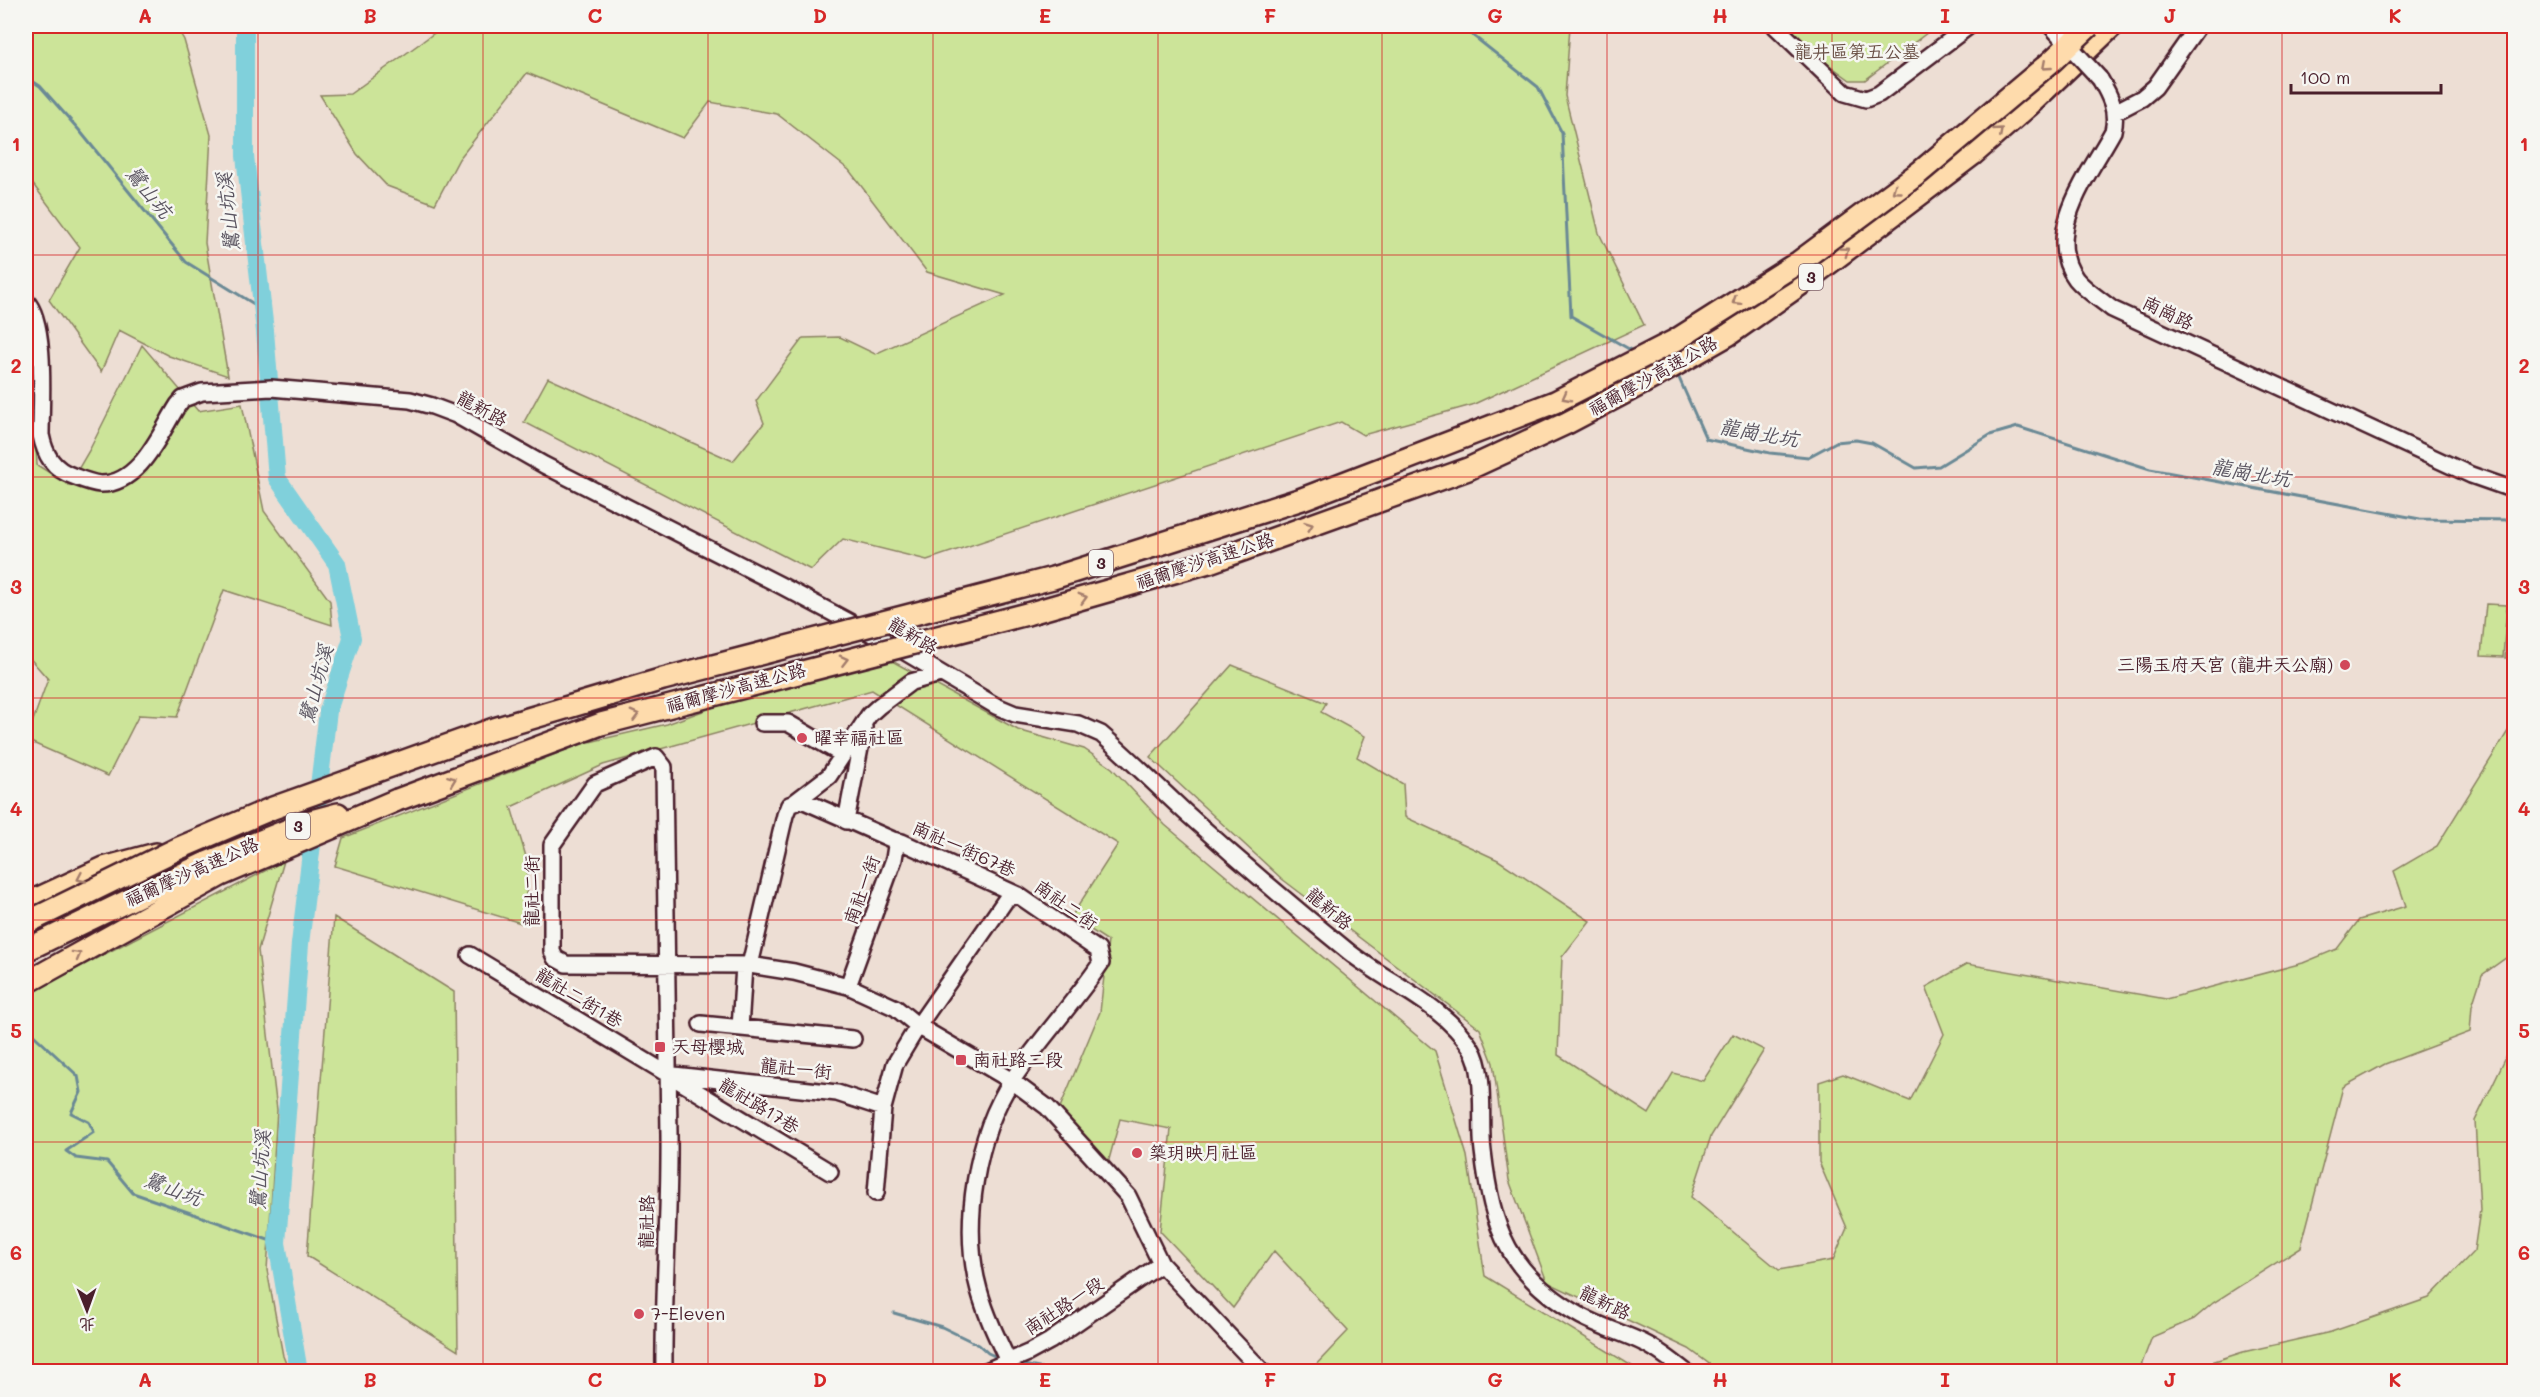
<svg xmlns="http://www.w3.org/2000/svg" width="2540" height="1397" viewBox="0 0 2540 1397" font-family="Mali,'LXGW WenKai TC',sans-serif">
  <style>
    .green { fill: #cce499; stroke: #8b8262; stroke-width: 1.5 }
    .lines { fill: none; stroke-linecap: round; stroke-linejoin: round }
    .stream { stroke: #6a8995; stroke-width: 3 }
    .river { stroke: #80d0db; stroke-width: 18 }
    .minor-casing { stroke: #4a1f2b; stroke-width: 20 }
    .highway-casing { stroke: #4a1f2b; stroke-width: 26 }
    .minor { stroke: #f6f6f2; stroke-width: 15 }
    .highway { stroke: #fedbac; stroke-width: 21 }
    .minor-bridge-casing { stroke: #4a1f2b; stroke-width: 20; stroke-linecap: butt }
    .highway-bridge-casing { stroke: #4a1f2b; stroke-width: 26; stroke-linecap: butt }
    .minor-bridge { stroke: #f6f6f2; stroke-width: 15 }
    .highway-bridge { stroke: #fedbac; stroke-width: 21 }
    .oneway { stroke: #a47d6c }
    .grid { fill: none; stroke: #d62828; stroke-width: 1.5; stroke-opacity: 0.55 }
    .poi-dot { fill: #d1495b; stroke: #f6f6f2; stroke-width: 2 }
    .labels { text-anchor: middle; stroke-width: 5; stroke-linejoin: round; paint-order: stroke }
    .shield { fill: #f6f6f2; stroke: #7e6067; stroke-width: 1.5 }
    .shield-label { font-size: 16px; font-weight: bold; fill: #4a1f2b }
    .park-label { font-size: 18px; fill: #6a5046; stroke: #f6f6f2 }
    .street-label { font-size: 18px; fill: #4a1f2b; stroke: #f6f6f2 }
    .poi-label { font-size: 18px; fill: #4a1f2b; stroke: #f6f6f2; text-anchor: start }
    .water-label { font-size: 20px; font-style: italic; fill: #5a5460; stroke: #f6f6f2 }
    .neatline { fill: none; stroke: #d62828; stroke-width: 2 }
    .grid-label { font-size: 20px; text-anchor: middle; font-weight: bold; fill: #d62828 }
  </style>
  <rect width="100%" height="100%" fill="#edded4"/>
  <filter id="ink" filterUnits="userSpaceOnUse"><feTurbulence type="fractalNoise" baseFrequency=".0167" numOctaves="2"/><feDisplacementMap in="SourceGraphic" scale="12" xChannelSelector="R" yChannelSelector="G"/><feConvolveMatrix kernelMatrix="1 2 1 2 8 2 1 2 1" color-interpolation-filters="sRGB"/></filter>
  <g filter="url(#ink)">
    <path class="green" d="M26 26H176L184 40 211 135 205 243 228 376 169 356 119 330 101 372 49 300 80 247 26 175Z
      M444 26H1570L1565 96 1599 233 1644 325 1472 405 1363 435 1341 422 927 560 843 539 811 570 524 422 548 378 733 461 764 423 756 401 803 338 840 337 875 354 1005 295 927 272 849 170 777 114 710 102 683 138 527 73 459 159 435 204 387 186 357 154 320 95 350 94Z
      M1776 26H1936L1865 80H1850Z
      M26 335 31 348 37 465 69 485 90 449 142 345 198 411 242 404 264 511 330 601 332 625 224 590 177 717 139 715 108 776 26 740 48 679 26 654Z
      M2486 604 2507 605 2503 657 2481 656Z
      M2510 605 2514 606V658H2505Z
      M892 661 1018 730 1084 749 1112 768 1165 825 1435 1051 1467 1156 1485 1276 1640 1371H1310L1348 1331 1274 1251 1233 1308 1160 1231 1171 1129 1120 1119 1107 1167 1059 1110 1100 1012 1108 941 1071 917 1118 844 872 690 603 765 511 807 528 863 527 888 521 923 335 866 343 838 581 744 667 724 722 704Z
      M1232 665 1326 703 1321 712 1365 736 1357 757 1403 784 1405 817 1498 860 1590 921 1562 957 1558 1055 1649 1114 1673 1073 1703 1081 1733 1034 1764 1050 1711 1136 1691 1197 1779 1270 1833 1260 1847 1228 1819 1162V1082L1843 1074 1910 1101 1944 1034 1926 987 1967 964 2166 999 2303 963 2337 949 2359 920 2406 906 2394 871 2437 846 2508 731 2514 738V952L2482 975 2472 1006 2470 1032 2385 1064 2343 1087 2301 1247 2213 1303 2194 1319 2152 1337 2139 1371H1719L1689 1349 1547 1282 1509 1180 1493 1063 1480 1029 1282 879 1150 757Z
      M284 861 258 950 277 1110 267 1270 283 1356 289 1371 26 1372V995Z
      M334 917 454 992 458 1351 307 1256Z
      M2514 1040V1371H2192L2196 1367 2243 1352 2331 1332 2429 1298 2474 1251 2480 1210 2475 1121Z"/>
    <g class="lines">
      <path class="stream" d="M1461 26 1538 87 1562 133 1571 316 1636 353
        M26 77 40 86 79 130 186 262 262 309
        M1675 375 1679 378 1706 439 1770 453 1808 457 1836 442 1856 440 1872 443 1916 468 1939 466 1990 435 2018 427 2150 469 2420 519 2514 520
        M26 1028 78 1076 81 1092 71 1113 89 1122 94 1132 66 1151 76 1158 107 1162 133 1193 277 1243
        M894 1313 942 1327 979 1345 988 1353 999 1358
        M1018 1364 1060 1372"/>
      <path class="river" d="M245 26V156L265 331 277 478 337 564 352 638 328 711 300 944 277 1243 299 1372"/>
      <defs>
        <path id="minor" d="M1775 26 1845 93 1866 99 1879 94 1969 26
          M2100 79C2110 96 2118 111 2113 131 2091 172 2041 233 2076 279 2085 290 2101 300 2112 309L2471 475 2514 490
          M2115 112 2142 98 2155 87 2198 26
          M26 301C47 322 41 404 41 435 45 455 53 469 73 476 81 479 91 483 100 484 140 485 160 433 178 405L183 399 202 392 271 388 410 400 432 406 456 415 544 465 782 586 900 649 996 706 1015 714 1078 724 1101 734C1130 759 1157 786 1185 812 1238 860 1293 907 1349 952 1389 984 1442 1003 1471 1048 1487 1073 1479 1122 1483 1151 1492 1230 1509 1275 1581 1316 1601 1327 1624 1333 1644 1343 1659 1350 1673 1362 1686 1372
          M762 723H788L843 755
          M795 802 829 776 869 715 879 706 911 682 940 674
          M846 821 864 727
          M893 840 902 842 1018 895
          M470 955 830 1172
          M750 965 785 815 789 805 802 800 893 840 896 846 894 859 848 986
          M701 1024 853 1039
          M740 1028 744 966
          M674 1075 837 1093 883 1108
          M876 1193 883 1108 895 1064 918 1026 1007 898 1018 895 1098 950 1101 963C1074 1003 1040 1039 1013 1079 976 1134 961 1226 979 1290 986 1315 997 1338 1008 1361
          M664 1372C663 1293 670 1214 669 1135 668 1013 665 890 664 767L656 757 595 784 552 845V951L555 958 566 964 750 965 794 972 848 986 896 1008 918 1026 1012 1081 1047 1107 1128 1196 1161 1264 1263 1372
          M984 1372 1028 1353 1050 1341 1161 1264"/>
        <path id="highway" d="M1027 614 1209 562 1468 469 1567 423 1658 375 1728 335 1812 276 1972 155 2028 106 2112 26
          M26 904 104 868 156 854
          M26 950 204 864 308 822 338 814
          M26 983 221 875 397 800"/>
      </defs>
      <use href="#minor" class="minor-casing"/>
      <use href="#highway" class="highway-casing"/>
      <use href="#minor" class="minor"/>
      <use href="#highway" class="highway"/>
      <defs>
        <path id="minor-bridge" d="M2051 26 2100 79"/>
        <path id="highway-bridge" d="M397 800 601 724 1027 614
          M26 923 177 849 273 808 494 729 663 679 1053 578 1302 499 1555 402 1676 340 1799 262 1920 172 2052 61 2089 26"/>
      </defs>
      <use href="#minor-bridge" class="minor-bridge-casing"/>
      <use href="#highway-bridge" class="highway-bridge-casing"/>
      <use href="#minor-bridge" class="minor-bridge"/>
      <use href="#highway-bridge" class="highway-bridge"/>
    </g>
    <defs><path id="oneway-chevron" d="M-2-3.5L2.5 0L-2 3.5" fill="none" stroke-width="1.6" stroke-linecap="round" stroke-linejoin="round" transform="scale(1.5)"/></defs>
    <g class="oneway">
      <use href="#oneway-chevron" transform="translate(2046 66) rotate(139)"/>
      <use href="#oneway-chevron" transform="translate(1999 131) rotate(-41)"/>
      <use href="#oneway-chevron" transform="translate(1896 190) rotate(144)"/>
      <use href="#oneway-chevron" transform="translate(1845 251) rotate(-37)"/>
      <use href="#oneway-chevron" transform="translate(1736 301) rotate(148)"/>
      <use href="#oneway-chevron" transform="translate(1566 397) rotate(152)"/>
      <use href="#oneway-chevron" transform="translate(1309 526) rotate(-20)"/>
      <use href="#oneway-chevron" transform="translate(1083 598) rotate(-16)"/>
      <use href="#oneway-chevron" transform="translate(844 660) rotate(-14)"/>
      <use href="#oneway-chevron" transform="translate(635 715) rotate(-15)"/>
      <use href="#oneway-chevron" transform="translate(452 780) rotate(-21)"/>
      <use href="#oneway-chevron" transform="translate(81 878) rotate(155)"/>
      <use href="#oneway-chevron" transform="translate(77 955) rotate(-29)"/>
    </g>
  </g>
  <path class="grid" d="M258 26V1372M483 26V1372M708 26V1372M933 26V1372M1158 26V1372M1382 26V1372M1607 26V1372M1832 26V1372M2057 26V1372M2282 26V1372M26 255H2514M26 477H2514M26 698H2514M26 920H2514M26 1142H2514"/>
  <g class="poi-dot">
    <circle cx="2345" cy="665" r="6"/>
    <circle cx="802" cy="738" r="6"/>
    <rect x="654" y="1041" width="12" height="12" rx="3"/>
    <rect x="955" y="1054" width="12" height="12" rx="3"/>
    <circle cx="1137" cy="1153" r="6"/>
    <circle cx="639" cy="1314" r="6"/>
  </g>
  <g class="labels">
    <g class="shield">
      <rect x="1799" y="264" width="24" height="26" rx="4.5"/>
      <rect x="1089" y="550" width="24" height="26" rx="4.5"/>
      <rect x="286" y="813" width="24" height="26" rx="4.5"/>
    </g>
    <g class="shield-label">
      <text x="1811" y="283">3</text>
      <text x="1101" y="569">3</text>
      <text x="298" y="832">3</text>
    </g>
    <g class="park-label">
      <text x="1857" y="58">龍井區第五公墓</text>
    </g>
    <g class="street-label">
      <text transform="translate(2168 313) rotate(26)" y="6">南崗路</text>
      <text transform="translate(1653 376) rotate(-29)" y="6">福爾摩沙高速公路</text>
      <text transform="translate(482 409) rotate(28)" y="6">龍新路</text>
      <text transform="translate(1205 561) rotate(-18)" y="6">福爾摩沙高速公路</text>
      <text transform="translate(913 636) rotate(31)" y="6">龍新路</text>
      <text transform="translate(736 688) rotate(-15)" y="6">福爾摩沙高速公路</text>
      <text transform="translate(964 849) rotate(24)" y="6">南社一街67巷</text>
      <text transform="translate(192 872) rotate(-24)" y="6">福爾摩沙高速公路</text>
      <text transform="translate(862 890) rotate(-70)" y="6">南社一街</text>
      <text transform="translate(532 891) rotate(-90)" y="6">龍社二街</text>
      <text transform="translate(1066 905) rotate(35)" y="6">南社二街</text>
      <text transform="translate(1329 909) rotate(40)" y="6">龍新路</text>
      <text transform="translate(579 998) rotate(31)" y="6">龍社二街1巷</text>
      <text transform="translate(796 1069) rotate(6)" y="6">龍社一街</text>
      <text transform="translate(759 1106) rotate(31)" y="6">龍社路17巷</text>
      <text transform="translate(647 1222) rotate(-89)" y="6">龍社路</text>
      <text transform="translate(1605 1303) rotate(26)" y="6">龍新路</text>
      <text transform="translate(1064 1306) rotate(-33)" y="6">南社路一段</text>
    </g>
    <g class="poi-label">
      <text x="2333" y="671" text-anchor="end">三陽玉府天宮 (龍井天公廟)</text>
      <text x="814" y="744">曜幸福社區</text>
      <text x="672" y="1053">天母櫻城</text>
      <text x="973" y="1066">南社路二段</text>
      <text x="1149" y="1159">築玥映月社區</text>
      <text x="651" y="1320">7-Eleven</text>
    </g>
    <g class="water-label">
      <text transform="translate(149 192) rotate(51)" y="7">鷺山坑</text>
      <text transform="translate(228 212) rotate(-96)" y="7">鷺山坑溪</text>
      <text transform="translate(1759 433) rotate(10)" y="7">龍崗北坑</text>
      <text transform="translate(2251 473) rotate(10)" y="7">龍崗北坑</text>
      <text transform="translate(316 684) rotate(-75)" y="7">鷺山坑溪</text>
      <text transform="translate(260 1170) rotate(-86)" y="7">鷺山坑溪</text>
      <text transform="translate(173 1189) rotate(21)" y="7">鷺山坑</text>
    </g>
  </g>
  <rect width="2540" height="1397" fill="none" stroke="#f6f6f2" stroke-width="66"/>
  <g transform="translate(87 1310) rotate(179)" stroke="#f6f6f2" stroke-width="4.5" paint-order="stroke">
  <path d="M0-4.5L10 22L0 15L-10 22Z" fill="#4a1f2b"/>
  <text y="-9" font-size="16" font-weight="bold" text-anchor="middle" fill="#4a1f2b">北</text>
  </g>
  <path d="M2291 84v9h150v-9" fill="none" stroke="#4a1f2b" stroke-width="3"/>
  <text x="2300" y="84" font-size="18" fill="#4a1f2b" stroke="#f6f6f2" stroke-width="4.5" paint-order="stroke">100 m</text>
  <rect x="33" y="33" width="2474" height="1331" class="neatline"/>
  <g class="grid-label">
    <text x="145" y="23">A</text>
    <text x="370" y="23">B</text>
    <text x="595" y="23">C</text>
    <text x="820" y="23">D</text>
    <text x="1045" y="23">E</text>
    <text x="1270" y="23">F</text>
    <text x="1495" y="23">G</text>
    <text x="1720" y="23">H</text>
    <text x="1945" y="23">I</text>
    <text x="2170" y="23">J</text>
    <text x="2395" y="23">K</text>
    <text x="16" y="151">1</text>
    <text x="2524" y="151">1</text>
    <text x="16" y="373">2</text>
    <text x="2524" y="373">2</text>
    <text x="16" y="594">3</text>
    <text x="2524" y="594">3</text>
    <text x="16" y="816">4</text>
    <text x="2524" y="816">4</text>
    <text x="16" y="1038">5</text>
    <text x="2524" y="1038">5</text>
    <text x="16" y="1260">6</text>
    <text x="2524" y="1260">6</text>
    <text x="145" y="1387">A</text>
    <text x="370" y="1387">B</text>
    <text x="595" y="1387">C</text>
    <text x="820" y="1387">D</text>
    <text x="1045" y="1387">E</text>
    <text x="1270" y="1387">F</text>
    <text x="1495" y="1387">G</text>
    <text x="1720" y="1387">H</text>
    <text x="1945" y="1387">I</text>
    <text x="2170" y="1387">J</text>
    <text x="2395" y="1387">K</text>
  </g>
</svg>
